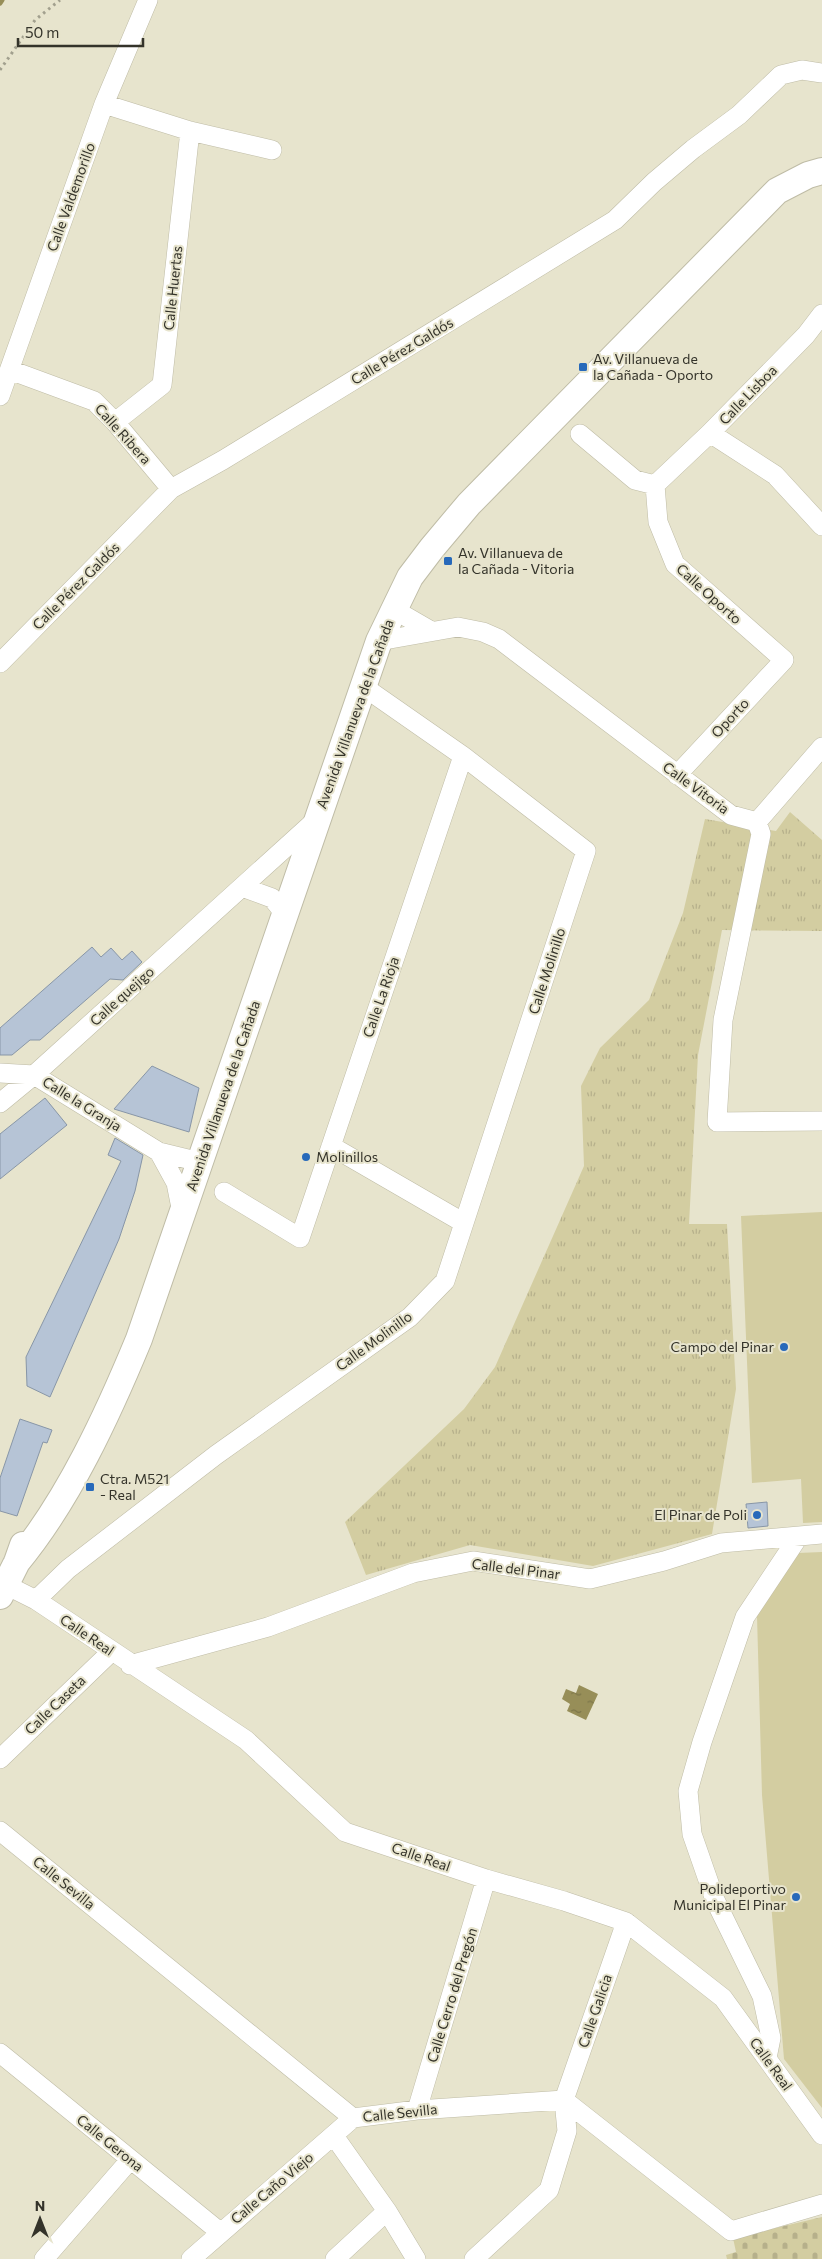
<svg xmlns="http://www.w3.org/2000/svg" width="822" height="2259" viewBox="0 0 822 2259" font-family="Commissioner,sans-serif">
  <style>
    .grass { fill: url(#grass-tufts) }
    .cemetery { fill: url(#cemetery-stones) }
    .pitch { fill: #d3cda1 }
    .water { fill: url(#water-ripples) }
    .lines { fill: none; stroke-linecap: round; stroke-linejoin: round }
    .stream { stroke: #978e58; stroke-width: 5 }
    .building { fill: #b6c4d6; stroke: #8896a7 }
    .minor-casing { stroke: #bfbca6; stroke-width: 20 }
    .secondary-casing { stroke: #bfbca6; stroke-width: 28 }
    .path { stroke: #a2a08e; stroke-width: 3; stroke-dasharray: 2.5 4; stroke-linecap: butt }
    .minor { stroke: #fff; stroke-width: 19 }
    .secondary { stroke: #fff; stroke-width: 26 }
    .poi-dot { fill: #2769ba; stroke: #e7e4cd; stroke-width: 2 }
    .labels { text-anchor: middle; stroke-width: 4; stroke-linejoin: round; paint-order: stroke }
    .street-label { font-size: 14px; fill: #34332a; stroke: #e7e4cd }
    .poi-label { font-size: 14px; fill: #34332a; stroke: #e7e4cd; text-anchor: start }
  </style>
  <defs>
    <pattern id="grass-tufts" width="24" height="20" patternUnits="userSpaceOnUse" patternTransform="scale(1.25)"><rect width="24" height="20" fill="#d3cda1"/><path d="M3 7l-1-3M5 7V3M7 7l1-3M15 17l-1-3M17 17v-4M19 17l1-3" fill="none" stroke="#b6b08b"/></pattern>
    <pattern id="cemetery-stones" width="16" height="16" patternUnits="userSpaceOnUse" patternTransform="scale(1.25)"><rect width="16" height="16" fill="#d3cda1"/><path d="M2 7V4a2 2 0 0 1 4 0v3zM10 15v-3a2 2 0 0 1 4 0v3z" fill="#b6b08b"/></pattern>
    <pattern id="water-ripples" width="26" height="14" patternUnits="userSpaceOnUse" patternTransform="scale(1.25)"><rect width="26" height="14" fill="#978e58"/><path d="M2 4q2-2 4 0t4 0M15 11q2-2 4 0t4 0" fill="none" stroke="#7c7549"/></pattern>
  </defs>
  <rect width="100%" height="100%" fill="#e7e4cd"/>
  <path class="grass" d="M790 812 822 840V931L722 930 698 1055 689 1224H727L736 1389 712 1534 593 1566 470 1545 366 1575 345 1522 464 1409 495 1367 584 1166 581 1086 600 1048 649 1000 683 913 705 819 776 831Z"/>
  <path class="cemetery" d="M822 2217V2259H727L726 2255 736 2252 733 2238Z"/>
  <path class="pitch" d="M822 1212V1522L803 1523 801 1479 752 1483 741 1216Z
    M822 1552V2108L784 2059 762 1795 757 1616 798 1553Z"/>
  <path class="water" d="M579 1685 598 1694 586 1720 567 1711 570 1704 562 1699 566 1689 576 1693Z"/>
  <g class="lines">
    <path class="stream" d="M0 3 2 0"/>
  </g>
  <path class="building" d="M92 947 101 957 111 948 122 960 132 951 142 962 123 980 110 979 40 1040H30L12 1055H0V1028Z
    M152 1066 199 1088 189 1132 114 1109Z
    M45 1098 67 1125 0 1179V1134Z
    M115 1138 143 1155 135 1191 119 1239 50 1397 27 1386 26 1357 121 1161 108 1155Z
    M20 1419 52 1430 47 1443 43 1442 17 1516 0 1511V1478Z
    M767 1502 768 1526 748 1528 746 1504Z"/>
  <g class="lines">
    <defs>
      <path id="minor" d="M104 104 190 131 272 150
        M10 370 94 401 115 422 171 489
        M0 396 104 104 148 0
        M115 422 162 385 190 131
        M710 433 775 475 822 526
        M580 434 635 480 655 485 658 522 675 564 784 660 677 775
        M655 485 710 433 806 335 822 314
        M393 609 431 631
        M379 641 458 627 483 632 499 639 731 815 757 822 761 834 723 1020 717 1122 822 1121
        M0 663 171 489 223 460 615 220 654 182 693 149 739 115 781 75 802 70 822 73
        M757 822 822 747
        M242 887 272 898 285 914
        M0 1073 34 1075 159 1152 200 1162
        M0 1103 34 1075 317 819
        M331 1146 464 1223
        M159 1152 176 1183 182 1213
        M224 1192 300 1238 463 756
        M6 1585 36 1600 246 1740 345 1832 486 1879 564 1901 626 1922 723 1998 822 2135
        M36 1600 68 1569 216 1455 410 1317 445 1281 586 851 463 756 364 687
        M130 1665 268 1627 413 1573 473 1561 590 1579 664 1561 721 1543 822 1534
        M0 1759 111 1652
        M0 1831 353 2118 417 2110 564 2100 731 2231 822 2204
        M0 2053 220 2232
        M767 2058 771 2038 762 1996 715 1900 692 1834 688 1791 702 1742 745 1617 799 1536
        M417 2110 486 1879
        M334 2136 387 2211 416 2259
        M44 2259 130 2160
        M191 2259 353 2118
        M335 2259 387 2211
        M474 2259 549 2190 567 2131 564 2100 626 1922"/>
      <path id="secondary" d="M17 1562C69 1499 108 1414 139 1339L379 641 410 577 432 548 469 504 777 191 808 175 822 171
        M0 1596 17 1562 23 1545"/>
    </defs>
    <use href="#minor" class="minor-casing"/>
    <use href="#secondary" class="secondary-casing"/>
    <path class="path" d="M0 70 35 20 60 0"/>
    <use href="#minor" class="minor"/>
    <use href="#secondary" class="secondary"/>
  </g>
  <g class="poi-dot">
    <rect x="578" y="362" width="10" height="10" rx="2.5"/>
    <rect x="443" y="556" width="10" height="10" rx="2.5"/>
    <circle cx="306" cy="1157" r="5"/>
    <circle cx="784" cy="1347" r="5"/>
    <rect x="85" y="1482" width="10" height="10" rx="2.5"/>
    <circle cx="757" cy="1515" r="5"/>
    <circle cx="796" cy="1897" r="5"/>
  </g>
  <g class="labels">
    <g class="street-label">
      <text transform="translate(71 197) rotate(-70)" y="5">Calle Valdemorillo</text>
      <text transform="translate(173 288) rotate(-84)" y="5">Calle Huertas</text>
      <text transform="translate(402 351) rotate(-31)" y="5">Calle Pérez Galdós</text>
      <text transform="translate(748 395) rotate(-46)" y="5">Calle Lisboa</text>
      <text transform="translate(123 434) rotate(48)" y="5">Calle Ribera</text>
      <text transform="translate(76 586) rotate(-45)" y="5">Calle Pérez Galdós</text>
      <text transform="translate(709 594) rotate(42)" y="5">Calle Oporto</text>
      <text transform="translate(355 714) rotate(-70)" y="5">Avenida Villanueva de la Cañada</text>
      <text transform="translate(730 718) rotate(-47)" y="5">Oporto</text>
      <text transform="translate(696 788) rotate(36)" y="5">Calle Vitoria</text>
      <text transform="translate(547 971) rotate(-72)" y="5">Calle Molinillo</text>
      <text transform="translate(122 996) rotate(-42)" y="5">Calle quejigo</text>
      <text transform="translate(381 997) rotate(-71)" y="5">Calle La Rioja</text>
      <text transform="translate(223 1096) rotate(-71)" y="5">Avenida Villanueva de la Cañada</text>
      <text transform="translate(82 1104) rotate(32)" y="5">Calle la Granja</text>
      <text transform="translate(374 1341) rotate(-36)" y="5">Calle Molinillo</text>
      <text transform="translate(516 1569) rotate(7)" y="5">Calle del Pinar</text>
      <text transform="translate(87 1635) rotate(34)" y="5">Calle Real</text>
      <text transform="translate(55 1705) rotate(-44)" y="5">Calle Caseta</text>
      <text transform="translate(421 1857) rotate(19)" y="5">Calle Real</text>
      <text transform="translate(64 1883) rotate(39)" y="5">Calle Sevilla</text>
      <text transform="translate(452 1995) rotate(-73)" y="5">Calle Cerro del Pregón</text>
      <text transform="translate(595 2011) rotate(-71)" y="5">Calle Galicia</text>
      <text transform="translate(771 2064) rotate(54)" y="5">Calle Real</text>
      <text transform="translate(400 2113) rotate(-6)" y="5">Calle Sevilla</text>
      <text transform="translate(110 2143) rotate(39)" y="5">Calle Gerona</text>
      <text transform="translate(272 2188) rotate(-40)" y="5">Calle Caño Viejo</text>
    </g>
    <g class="poi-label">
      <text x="593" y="364">Av. Villanueva de<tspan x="593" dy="16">la Cañada - Oporto</tspan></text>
      <text x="458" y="558">Av. Villanueva de<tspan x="458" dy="16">la Cañada - Vitoria</tspan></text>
      <text x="316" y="1162">Molinillos</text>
      <text x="774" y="1352" text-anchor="end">Campo del Pinar</text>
      <text x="100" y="1484">Ctra. M521<tspan x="100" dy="16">- Real</tspan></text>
      <text x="747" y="1520" text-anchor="end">El Pinar de Poli</text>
      <text x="786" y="1894" text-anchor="end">Polideportivo<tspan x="786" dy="16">Municipal El Pinar</tspan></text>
    </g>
  </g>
  <g transform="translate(40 2219)" stroke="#e7e4cd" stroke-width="4" paint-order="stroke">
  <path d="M0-4L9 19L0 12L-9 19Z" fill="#34332a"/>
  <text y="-8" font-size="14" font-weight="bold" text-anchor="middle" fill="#34332a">N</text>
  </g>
  <path d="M18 38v8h125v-8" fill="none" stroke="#34332a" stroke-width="2.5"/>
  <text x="25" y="38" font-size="15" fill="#34332a" stroke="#e7e4cd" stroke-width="4" paint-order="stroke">50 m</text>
</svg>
